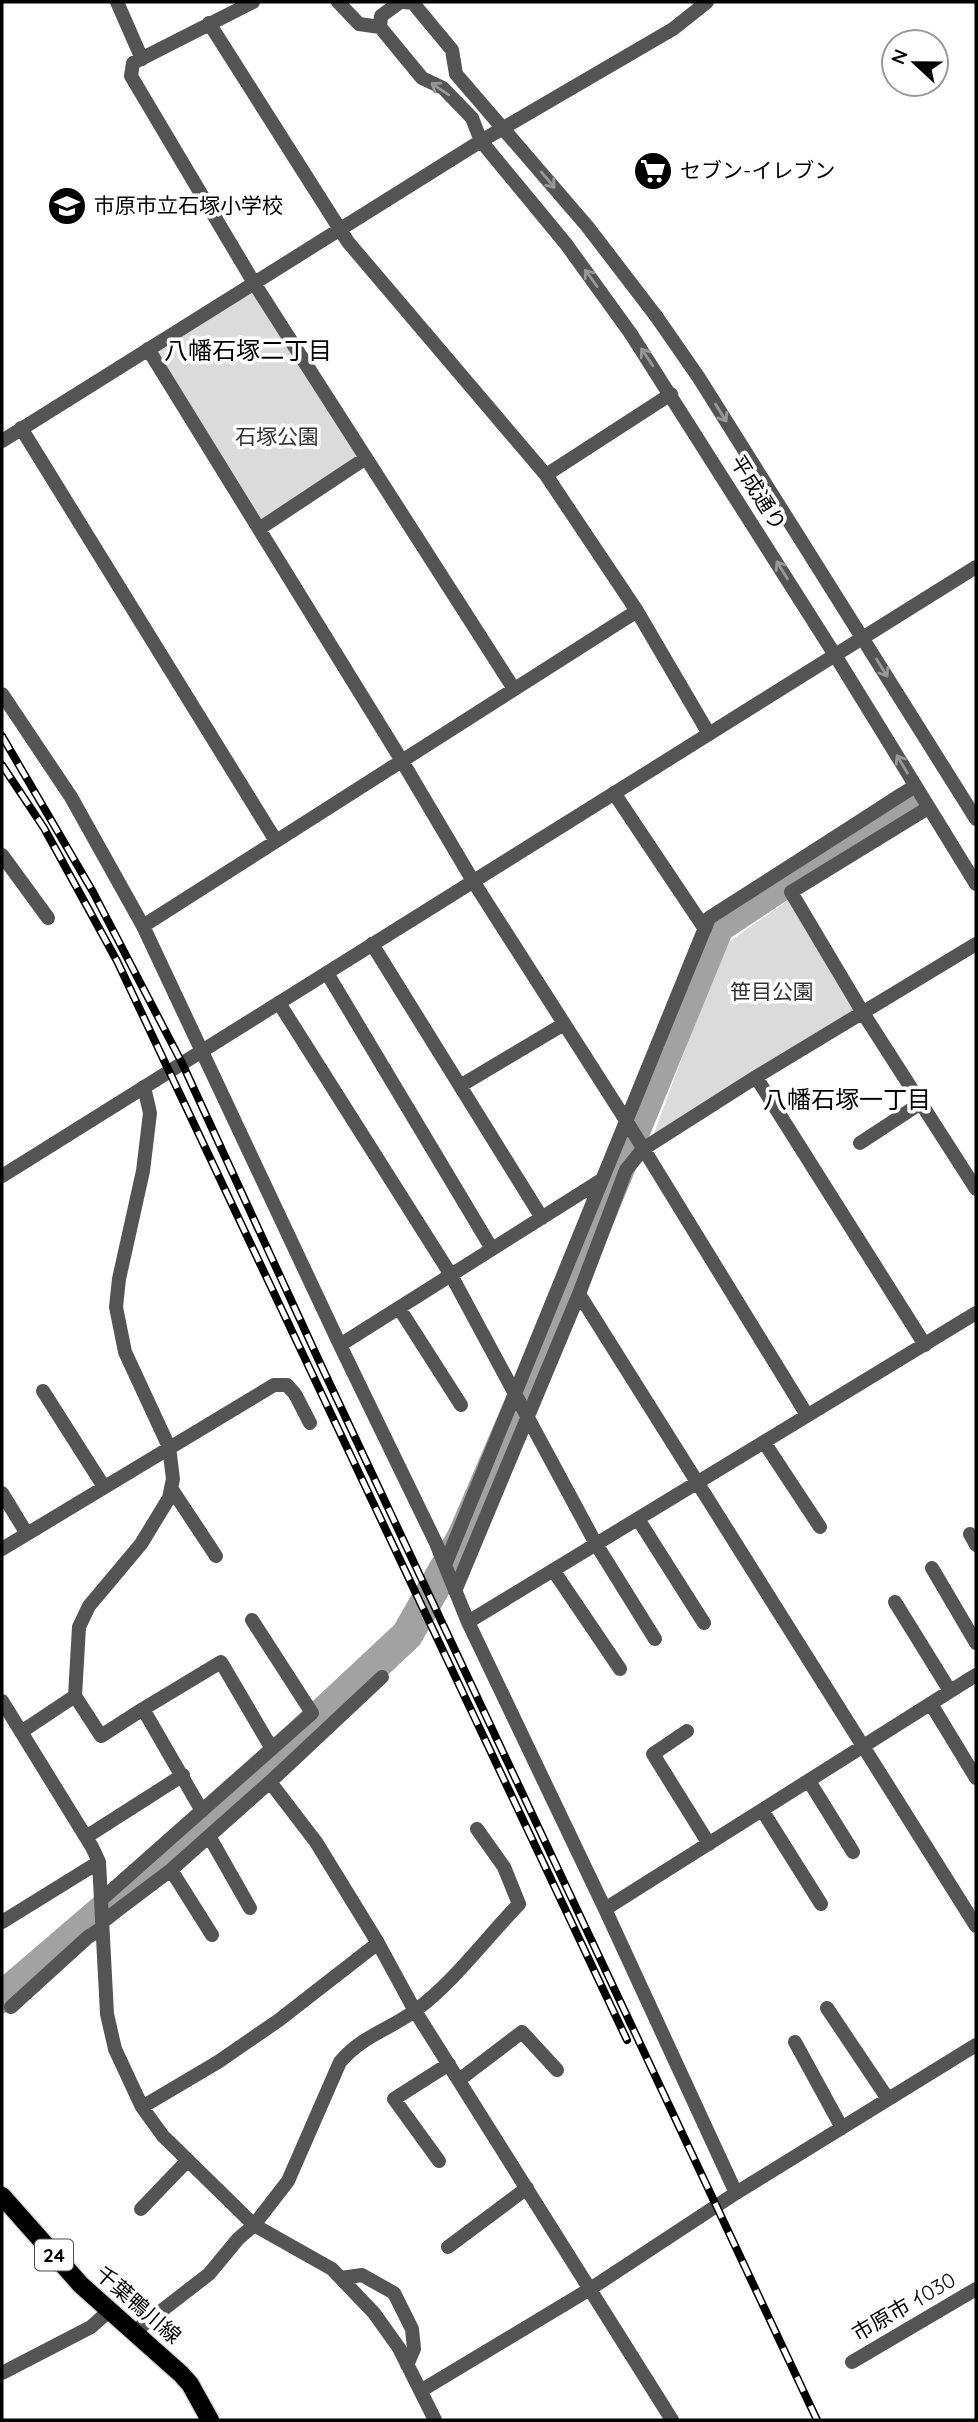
<svg xmlns="http://www.w3.org/2000/svg" width="978" height="2422" viewBox="0 0 978 2422" font-family="Quicksand,'Noto Sans JP',sans-serif">
  <style>
    .green { fill: #dbdbdb }
    .lines { fill: none; stroke-linecap: round; stroke-linejoin: round }
    .river { stroke: #a2a2a2; stroke-width: 32 }
    .primary-casing { stroke: #dbdbdb; stroke-width: 21 }
    .minor { stroke: #545454; stroke-width: 14 }
    .tertiary { stroke: #545454; stroke-width: 14 }
    .primary { stroke: #000; stroke-width: 18 }
    .rail-casing { stroke: #000; stroke-width: 8 }
    .rail { stroke: #fff; stroke-width: 5; stroke-dasharray: 16; stroke-linecap: butt }
    .oneway { stroke: #989898 }
    .labels { text-anchor: middle; stroke-width: 7; stroke-linejoin: round; paint-order: stroke }
    .shield { fill: #fff; stroke: #4c4c4c; stroke-width: 2 }
    .shield-label { font-size: 19px; font-weight: bold; fill: #000 }
    .poi-label { font-size: 21px; fill: #000; stroke: #fff; text-anchor: start }
    .park-label { font-size: 21px; fill: #323232; stroke: #fff }
    .street-label { font-size: 21px; fill: #000; stroke: #fff }
    .quarter-label { font-size: 24px; fill: #000; stroke: #fff }
  </style>
  <rect width="100%" height="100%" fill="#fff"/>
  <path class="green" d="M253 289 360 456 261 523 154 351Z
    M790 899 857 1012 652 1139 723 946Z"/>
  <g class="lines">
    <path class="river" d="M2 1997 211 1818 407 1635 463 1537 562 1307 718 927 904 803"/>
    <defs>
      <path id="primary" d="M2 2196 81 2285 181 2374 190 2384 210 2420"/>
    </defs>
    <use href="#primary" class="primary-casing"/>
    <path class="minor" d="M117 2 142 59
      M253 2 133 63 131 76 254 283 514 689
      M338 2 359 24 380 27
      M400 2 381 16 380 27 422 78 443 88 472 118 481 141 566 244 631 334
      M404 2 413 3 452 50 456 74 587 226 656 316
      M209 23 348 242 546 475 637 611 709 734
      M148 349 402 761 473 881 627 1122 807 1415
      M21 428 276 841
      M2 441 481 141
      M546 475 671 394
      M259 529 366 458
      M2 694 71 797 143 926 340 1345 436 1543 468 1622 605 1909 736 2193
      M614 793 705 929
      M928 808 791 892 863 1013 976 1189
      M2 855 48 918
      M143 926 637 611
      M372 944 542 1218
      M327 973 492 1249
      M279 1003 451 1275 596 1544 655 1639
      M756 1077 925 1345
      M460 1086 564 1024
      M144 1087 150 1113 143 1171 119 1279 116 1307 125 1352 169 1447 173 1479 169 1498 141 1544 89 1606 79 1627 75 1696 101 1736 143 1709 202 1811
      M860 1143 921 1103
      M579 1294 976 1926
      M399 1308 461 1405
      M340 1345 600 1181
      M43 1391 104 1487
      M764 1442 820 1527
      M171 1488 216 1556
      M2 1493 27 1534
      M638 1519 704 1623
      M970 1534 976 1545
      M2 1549 274 1385H287L295 1394 310 1423
      M445 1565 709 918 915 786
      M932 1568 976 1643
      M553 1570 620 1669
      M455 1591 579 1294 626 1170 643 1149 756 1077 976 944
      M895 1602 950 1691
      M468 1622 976 1313
      M2 1701 92 1847 99 1862 107 2014 115 2049 142 2107 163 2136 254 2225 332 2269 374 2313 399 2348 435 2420
      M931 1704 976 1778
      M143 1709 221 1662 272 1749
      M687 1731 653 1754 709 1844
      M21 1732 75 1696
      M809 1781 853 1852
      M270 1782 316 1842 378 1943 415 2011 672 2420
      M762 1810 821 1904
      M209 1836 250 1908
      M86 1837 183 1775
      M171 1870 212 1935
      M102 1899 312 1713 252 1620
      M605 1909 976 1675
      M2 1922 99 1862
      M102 1922 171 1870 270 1782 382 1677
      M11 2007 88 1937 102 1928
      M827 2008 888 2099
      M795 2042 842 2128
      M459 2080 522 2032 557 2070
      M142 2107 218 2062 279 2020 378 1943
      M439 2161 394 2099 449 2064
      M141 2209 188 2160
      M448 2247 527 2188
      M341 2278 362 2275 394 2293 412 2329 414 2349 407 2365
      M134 2332 209 2274 238 2239 254 2225 288 2181 340 2062C363 2035 389 2030 416 2010 454 1982 486 1938 519 1904L504 1867 477 1829
      M852 2362 976 2289
      M2 2373 91 2327 109 2311
      M422 2390 590 2289 736 2193 976 2045"/>
    <path class="tertiary" d="M481 141 673 29 707 2
      M656 316 699 378 976 819
      M631 334 835 655 976 884
      M2 1176 976 567"/>
    <use href="#primary" class="primary"/>
    <defs>
      <path id="rail" d="M2 736 93 892 182 1063 320 1363 817 2420
        M2 765 44 828 117 961 627 2040"/>
    </defs>
    <use href="#rail" class="rail-casing"/>
    <use href="#rail" class="rail"/>
  </g>
  <defs><path id="oneway-shaft" d="M-6 0H5M1.5-3L5.5 0L1.5 3" fill="none" stroke-width="1.6" stroke-linecap="round" stroke-linejoin="round" transform="scale(1.75)"/></defs>
  <g class="oneway">
    <use href="#oneway-shaft" transform="translate(440 89) rotate(-146)"/>
    <use href="#oneway-shaft" transform="translate(548 180) rotate(50)"/>
    <use href="#oneway-shaft" transform="translate(591 278) rotate(-126)"/>
    <use href="#oneway-shaft" transform="translate(647 357) rotate(-124)"/>
    <use href="#oneway-shaft" transform="translate(721 413) rotate(58)"/>
    <use href="#oneway-shaft" transform="translate(782 570) rotate(-122)"/>
    <use href="#oneway-shaft" transform="translate(882 668) rotate(58)"/>
    <use href="#oneway-shaft" transform="translate(902 764) rotate(-121)"/>
  </g>
  <defs>
    <symbol id="supermarket-disc" viewBox="-11 -11 22 22"><circle r="9.5" fill="#000" stroke="#fff"/><path d="M-6-5.5h2.5l.6 2H6L4.5 2H-2.5L-4.4-4H-6ZM-1.5 3.2a1.3 1.3 0 1 0 .1 0ZM3 3.2a1.3 1.3 0 1 0 .1 0Z" fill="#fff"/></symbol>
    <symbol id="school-disc" viewBox="-11 -11 22 22"><circle r="9.5" fill="#000" stroke="#fff"/><path d="M0-5L7-2L0 1L-7-2ZM-4 1L0 2.5L4 1V4Q0 6-4 4Z" fill="#fff"/></symbol>
  </defs>
  <g fill-rule="evenodd">
    <use href="#supermarket-disc" x="631" y="149" width="44" height="44"/>
    <use href="#school-disc" x="45" y="184" width="44" height="44"/>
  </g>
  <g class="labels">
    <rect class="shield" x="35" y="2239.5" width="38" height="31" rx="5"/>
    <g class="shield-label">
      <text x="54" y="2262">24</text>
    </g>
    <g class="poi-label">
      <text x="680" y="178">セブン-イレブン</text>
      <text x="94" y="213">市原市立石塚小学校</text>
    </g>
    <g class="park-label">
      <text x="277" y="444">石塚公園</text>
      <text x="772" y="999">笹目公園</text>
    </g>
    <g class="street-label">
      <text transform="translate(758 493) rotate(58)" y="7">平成通り</text>
      <text transform="translate(138 2305) rotate(41)" y="7">千葉鴨川線</text>
      <text transform="translate(904 2307) rotate(-30)" y="7">市原市 ｲ030</text>
    </g>
    <g class="quarter-label">
      <text x="248" y="359">八幡石塚二丁目</text>
      <text x="847" y="1108">八幡石塚一丁目</text>
    </g>
  </g>
  <rect width="978" height="2422" fill="none" stroke="#000000" stroke-width="7"/>
  <g transform="translate(915 63) rotate(292)"><circle r="33" fill="#ffffff" stroke="#999999" stroke-width="2"/>
  <path d="M0-5L12 26L0 18L-12 26Z" fill="#000000"/>
  <text y="-10" font-size="19" font-weight="bold" text-anchor="middle" fill="#000000">N</text>
  </g>
</svg>
